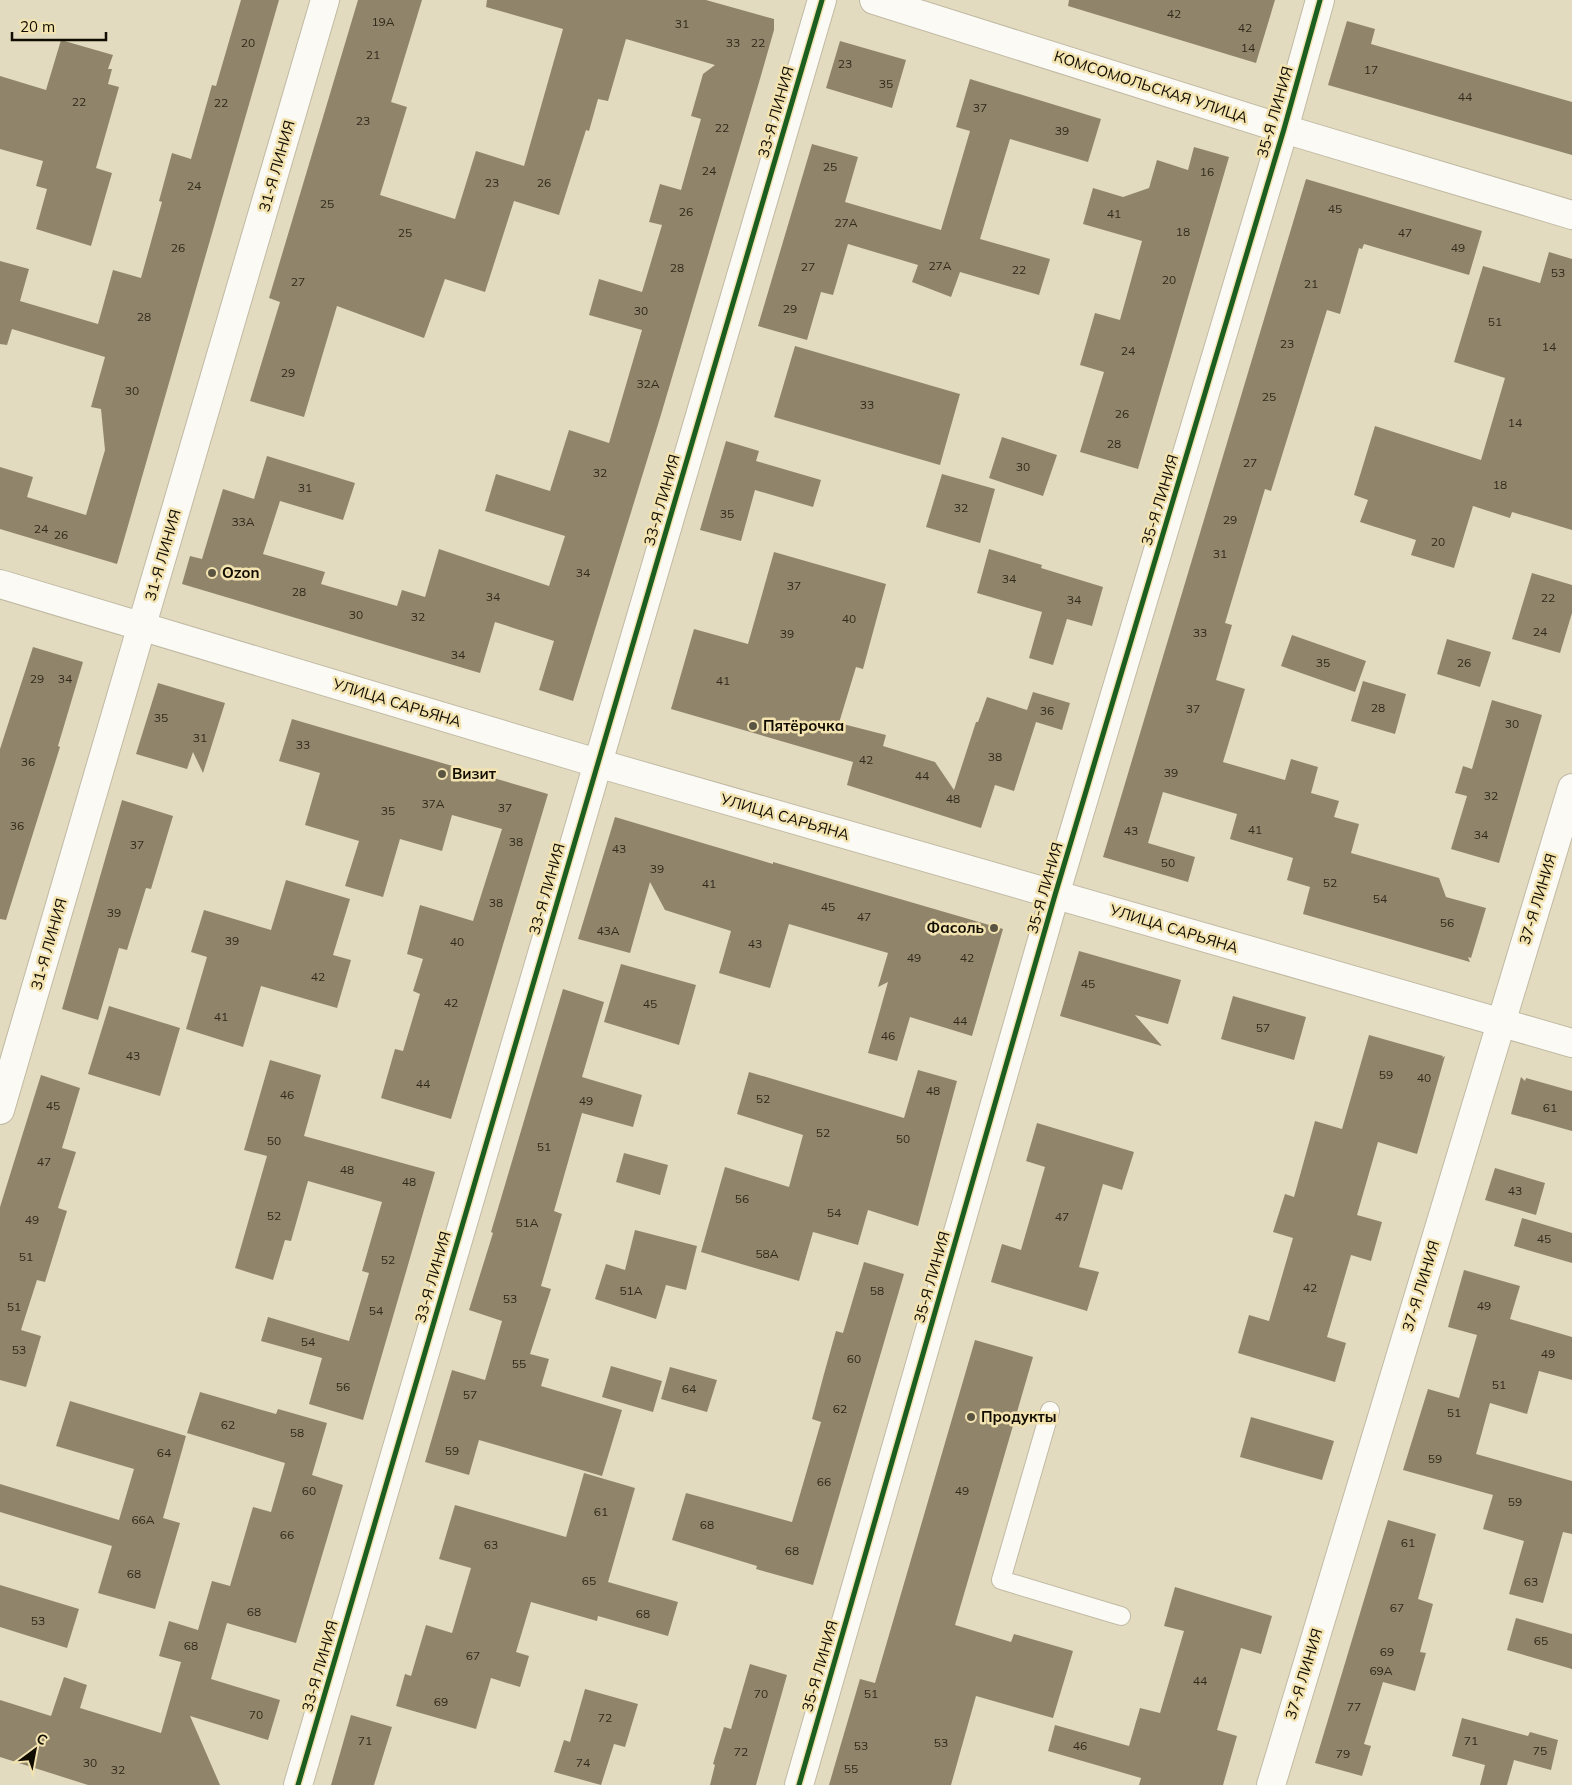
<svg xmlns="http://www.w3.org/2000/svg" width="1572" height="1785" viewBox="0 0 1572 1785" font-family="Mulish,sans-serif">
  <style>
    .building { fill: #90856b }
    .lines { fill: none; stroke-linecap: round; stroke-linejoin: round }
    .service-casing { stroke: #c1baa4; stroke-width: 20 }
    .minor-casing { stroke: #c1baa4; stroke-width: 30 }
    .tertiary-casing { stroke: #c1baa4; stroke-width: 30 }
    .secondary-casing { stroke: #c1baa4; stroke-width: 30 }
    .service { stroke: #fbfaf5; stroke-width: 18 }
    .minor { stroke: #fbfaf5; stroke-width: 28 }
    .tertiary { stroke: #fbfaf5; stroke-width: 28 }
    .secondary { stroke: #fbfaf5; stroke-width: 28 }
    .cycleway-casing { stroke: #f2e3b0; stroke-width: 8 }
    .cycleway { stroke: #1b5e20; stroke-width: 5 }
    .poi-dot { fill: #5a5443; stroke: #f2e3b0; stroke-width: 2 }
    .labels { text-anchor: middle; stroke-width: 5; stroke-linejoin: round; paint-order: stroke }
    .number-label { font-size: 12px; fill: #312a1b }
    .street-label { font-size: 15px; fill: #110c00; stroke: #f2e3b0 }
    .poi-label { font-size: 15px; font-weight: bold; fill: #110c00; stroke: #f2e3b0; text-anchor: start }
  </style>
  <rect width="100%" height="100%" fill="#e3dbbf"/>
  <path class="building" d="M241 0H279L117 564 0 529V467L33 477 27 497 86 515 105 450 101 409 91 407 105 357 12 329 7 345 0 344V261L29 269 20 301 98 324 113 270 141 278 162 202 159 201 172 153 191 159 212 85 216 86Z
    M358 0H422L391 102 407 107 380 195 455 219 476 151 524 166 563 29 486 7 487 0H706L774 19V30L760 79 660 418 573 701 539 690 554 641 495 622 480 673 182 584 190 556 202 559 223 489 254 499 267 456 355 483 343 520 280 501 263 554 325 572 321 584 397 606 402 590 425 597 439 549 549 586 565 536 485 511 496 474 550 491 569 430 609 443 642 330 589 315 599 279 642 292 662 225 649 222 660 184 681 190 701 119 691 116 703 74 715 65 626 39 608 101 598 99 589 131 586 130 559 215 514 201 485 292 445 279 424 338 337 306 304 417 250 401 280 302 269 298Z
    M1069 0H1275L1256 63 1068 6Z
    M1347 21 1375 29 1371 44 1572 102V155L1328 85Z
    M61 40 113 55 108 69H112L108 84 119 87 96 168 112 173 91 246 36 229 47 189 36 186 43 161 0 149V76L46 90Z
    M840 41 906 60 892 108 826 88Z
    M970 79 1101 119 1088 162 1010 139 980 239 1050 259 1039 295 960 272 951 297 912 282 918 265 848 244 833 295 821 292 807 340 758 326 812 144 858 157 845 202 941 230 970 131 956 127Z
    M1194 147 1229 157 1138 469 1080 452 1104 372 1080 365 1095 313 1120 320 1142 241 1083 224 1093 188 1123 197 1149 188 1157 160 1188 170Z
    M1306 179 1482 231 1469 275 1364 244 1362 249 1359 248 1340 314 1327 310 1271 491 1265 489 1225 623 1232 625 1216 680 1245 689 1223 762 1285 780 1291 759 1318 767 1311 793 1339 801 1334 817 1359 824 1351 853 1439 878 1446 897 1486 908 1471 958 1468 957 1470 962 1303 914 1310 887 1287 880 1293 858 1230 839 1237 814 1163 792 1148 843 1195 857 1188 882 1103 857Z
    M1549 252 1572 259V530L1512 512 1510 518 1473 506 1454 568 1411 555 1416 540 1360 522 1368 500 1354 495 1375 426 1481 460 1505 378 1454 362 1483 266 1540 283Z
    M795 346 960 394 940 465 774 417Z
    M1002 437 1057 455 1043 496 989 478Z
    M726 441 759 451 756 461 821 480 813 507 755 490 741 541 700 530Z
    M942 474 995 489 980 543 926 527Z
    M989 549 1042 565 1041 568 1103 587 1092 626 1067 619 1053 665 1029 658 1042 612 977 593Z
    M774 552 886 584 863 669 856 667 839 723 886 735 883 746 935 762 954 790 976 722H978L987 697 1027 710 1033 692 1070 703 1062 730 1036 722 1014 791 995 785 981 828 847 785 853 762 671 709 694 629 748 644Z
    M1532 573 1572 585V613L1560 653 1512 639Z
    M1292 635 1366 661 1355 692 1281 666Z
    M1447 639 1491 652 1480 687 1437 674Z
    M33 647 83 662 58 746 60 747 6 920 0 919V749Z
    M1363 681 1406 694 1395 734 1351 721Z
    M158 683 225 703 203 773 193 752 187 769 136 754Z
    M1492 700 1542 715 1499 863 1451 849 1467 796 1455 793 1463 766 1472 769Z
    M292 719 548 794 451 1119 381 1098 395 1049 403 1051 420 994 413 991 423 959 407 954 420 905 473 921 502 829 452 815 442 851 400 839 383 897 345 886 359 841 305 825 320 773 279 761Z
    M122 800 173 816 151 889 146 888 127 950 119 948 98 1020 62 1009Z
    M615 817 773 864V862L1003 929 972 1036 910 1017 897 1061 868 1053 888 982 878 987 888 953 789 924 770 988 719 973 731 931 665 910 650 882 630 953 578 939Z
    M286 880 350 899 333 955 351 960 337 1008 261 986 243 1047 186 1029 207 957 191 952 204 910 271 930Z
    M1079 951 1181 980 1168 1024 1135 1015 1162 1046 1060 1016Z
    M621 964 696 985 679 1045 604 1022Z
    M563 989 604 1002 582 1077 642 1095 633 1127 582 1113 554 1211 562 1214 541 1286 551 1289 530 1354 549 1359 541 1386 622 1410 602 1476 479 1440 469 1475 425 1462 452 1370 485 1380 502 1321 469 1310 493 1233 491 1232Z
    M1233 996 1306 1017 1294 1060 1221 1039Z
    M109 1006 180 1028 160 1096 88 1074Z
    M1369 1035 1443 1056 1442 1058 1445 1056 1417 1154 1378 1142 1357 1215 1382 1222 1371 1261 1351 1255 1327 1337 1346 1343 1335 1382 1238 1353 1249 1315 1269 1321 1293 1238 1273 1232 1285 1194 1294 1197 1315 1121 1342 1129Z
    M270 1060 321 1075 304 1136 435 1172 363 1420 309 1404 322 1358 261 1341 268 1317 349 1341 369 1273 362 1271 382 1202 308 1181 291 1241 285 1240 273 1280 235 1268 267 1156 244 1150Z
    M918 1070 957 1081 918 1226 868 1210 858 1245 813 1232 799 1281 701 1252 725 1167 789 1187 803 1135 737 1114 749 1072 904 1118Z
    M41 1075 80 1088 62 1148 76 1152 58 1208 67 1211 45 1282 37 1280 21 1330 41 1336 26 1387 0 1380V1207Z
    M1521 1077 1525 1081 1526 1078 1572 1091V1131L1511 1114Z
    M1037 1123 1134 1152 1122 1190 1103 1184 1079 1267 1099 1272 1087 1311 991 1282 1002 1244 1021 1250 1045 1167 1026 1161Z
    M624 1153 668 1165 660 1195 616 1182Z
    M1495 1168 1545 1183 1536 1215 1485 1200Z
    M1522 1218 1572 1233V1263L1514 1246Z
    M635 1230 697 1246 686 1290 666 1285 656 1319 595 1299 606 1264 625 1270Z
    M864 1262 904 1274 813 1585 756 1569 757 1566 672 1540 686 1493 792 1522 821 1422 812 1419 824 1374 836 1331 843 1333Z
    M1464 1270 1520 1286 1510 1319 1572 1337V1380L1539 1371 1527 1414 1490 1403 1476 1454 1572 1481V1534L1563 1532 1543 1603 1509 1594 1524 1541 1483 1529 1493 1495 1403 1470 1428 1389 1459 1398 1477 1335 1448 1327Z
    M975 1340 1033 1357 955 1625 1011 1642 1014 1634 1073 1651 1053 1718 976 1696 951 1785H829L860 1679 875 1683Z
    M611 1366 662 1381 653 1412 602 1397Z
    M670 1367 717 1380 707 1412 661 1399Z
    M200 1392 276 1414 278 1409 327 1423 312 1475 343 1485 296 1643 227 1623 211 1679 280 1700 268 1740 190 1716 220 1785H88L0 1757V1700L51 1716 64 1677 87 1685 80 1708 161 1733 181 1662 159 1656 169 1621 198 1630 212 1581 230 1586 253 1507 271 1512 285 1463 187 1433Z
    M70 1401 186 1436 163 1518 180 1523 155 1609 98 1593 112 1546 0 1512V1484L119 1520 134 1469 56 1446Z
    M1251 1417 1334 1441 1322 1480 1240 1457Z
    M584 1473 635 1488 608 1582 678 1602 668 1636 598 1616 597 1621 531 1602 516 1652 529 1656 520 1687 491 1678 476 1729 396 1706 405 1674 411 1676 426 1625 452 1633 471 1568 439 1559 455 1505 566 1537Z
    M1388 1520 1436 1534 1418 1599 1433 1604 1420 1652 1426 1653 1415 1691 1383 1682 1364 1744 1371 1746 1362 1776 1315 1763Z
    M0 1585 79 1609 67 1648 0 1627Z
    M1175 1587 1272 1616 1261 1654 1241 1648 1217 1730 1237 1736 1223 1785H1139L1141 1778 1048 1751 1055 1725 1129 1746 1140 1708 1160 1713 1184 1631 1164 1626Z
    M1516 1618 1572 1634V1669L1507 1650Z
    M750 1664 787 1675 756 1785H710L715 1765 713 1764 724 1727 731 1729Z
    M585 1689 638 1704 625 1747 614 1744 601 1785 554 1772 564 1740 570 1742Z
    M351 1715 392 1727 374 1785H331Z
    M1462 1718 1528 1736 1530 1732 1558 1740 1551 1770 1514 1760 1507 1785H1480L1485 1765 1452 1756Z"/>
  <g class="lines">
    <defs>
      <path id="service" d="M1050 1411 1001 1580 1121 1616"/>
      <path id="minor" d="M1320 0 1284 129 1572 215
        M0 1110 325 0
        M298 1785 822 0
        M799 1785 1055 895
        M1271 1785 1572 788"/>
      <path id="tertiary" d="M874 0 1284 129 1055 895"/>
      <path id="secondary" d="M0 584 597 763 1572 1043"/>
    </defs>
    <use href="#service" class="service-casing"/>
    <use href="#minor" class="minor-casing"/>
    <use href="#tertiary" class="tertiary-casing"/>
    <use href="#secondary" class="secondary-casing"/>
    <use href="#service" class="service"/>
    <use href="#minor" class="minor"/>
    <use href="#tertiary" class="tertiary"/>
    <use href="#secondary" class="secondary"/>
    <defs>
      <path id="cycleway" d="M298 1785 822 0
        M799 1785 1055 895 1284 129 1320 0"/>
    </defs>
    <use href="#cycleway" class="cycleway-casing"/>
    <use href="#cycleway" class="cycleway"/>
  </g>
  <g class="poi-dot">
    <circle cx="212" cy="573" r="5"/>
    <circle cx="753" cy="726" r="5"/>
    <circle cx="442" cy="774" r="5"/>
    <circle cx="994" cy="928" r="5"/>
    <circle cx="971" cy="1417" r="5"/>
  </g>
  <g class="labels">
    <g class="number-label">
      <text x="1174" y="18">42</text>
      <text x="383" y="26">19А</text>
      <text x="682" y="28">31</text>
      <text x="1245" y="32">42</text>
      <text x="248" y="47">20</text>
      <text x="733" y="47">33</text>
      <text x="758" y="47">22</text>
      <text x="1248" y="52">14</text>
      <text x="373" y="59">21</text>
      <text x="845" y="68">23</text>
      <text x="1371" y="74">17</text>
      <text x="886" y="88">35</text>
      <text x="1465" y="101">44</text>
      <text x="79" y="106">22</text>
      <text x="221" y="107">22</text>
      <text x="980" y="112">37</text>
      <text x="363" y="125">23</text>
      <text x="722" y="132">22</text>
      <text x="1062" y="135">39</text>
      <text x="830" y="171">25</text>
      <text x="709" y="175">24</text>
      <text x="1207" y="176">16</text>
      <text x="492" y="187">23</text>
      <text x="544" y="187">26</text>
      <text x="194" y="190">24</text>
      <text x="327" y="208">25</text>
      <text x="1335" y="213">45</text>
      <text x="686" y="216">26</text>
      <text x="1114" y="218">41</text>
      <text x="846" y="227">27А</text>
      <text x="1183" y="236">18</text>
      <text x="405" y="237">25</text>
      <text x="1405" y="237">47</text>
      <text x="178" y="252">26</text>
      <text x="1458" y="252">49</text>
      <text x="940" y="270">27А</text>
      <text x="808" y="271">27</text>
      <text x="677" y="272">28</text>
      <text x="1019" y="274">22</text>
      <text x="1558" y="277">53</text>
      <text x="1169" y="284">20</text>
      <text x="298" y="286">27</text>
      <text x="1311" y="288">21</text>
      <text x="790" y="313">29</text>
      <text x="641" y="315">30</text>
      <text x="144" y="321">28</text>
      <text x="1495" y="326">51</text>
      <text x="1287" y="348">23</text>
      <text x="1549" y="351">14</text>
      <text x="1128" y="355">24</text>
      <text x="288" y="377">29</text>
      <text x="648" y="388">32А</text>
      <text x="132" y="395">30</text>
      <text x="1269" y="401">25</text>
      <text x="867" y="409">33</text>
      <text x="1122" y="418">26</text>
      <text x="1515" y="427">14</text>
      <text x="1114" y="448">28</text>
      <text x="1250" y="467">27</text>
      <text x="1023" y="471">30</text>
      <text x="600" y="477">32</text>
      <text x="1500" y="489">18</text>
      <text x="305" y="492">31</text>
      <text x="961" y="512">32</text>
      <text x="727" y="518">35</text>
      <text x="1230" y="524">29</text>
      <text x="243" y="526">33А</text>
      <text x="41" y="533">24</text>
      <text x="61" y="539">26</text>
      <text x="1438" y="546">20</text>
      <text x="1220" y="558">31</text>
      <text x="583" y="577">34</text>
      <text x="1009" y="583">34</text>
      <text x="794" y="590">37</text>
      <text x="299" y="596">28</text>
      <text x="493" y="601">34</text>
      <text x="1548" y="602">22</text>
      <text x="1074" y="604">34</text>
      <text x="356" y="619">30</text>
      <text x="418" y="621">32</text>
      <text x="849" y="623">40</text>
      <text x="1540" y="636">24</text>
      <text x="1200" y="637">33</text>
      <text x="787" y="638">39</text>
      <text x="458" y="659">34</text>
      <text x="1323" y="667">35</text>
      <text x="1464" y="667">26</text>
      <text x="37" y="683">29</text>
      <text x="65" y="683">34</text>
      <text x="723" y="685">41</text>
      <text x="1378" y="712">28</text>
      <text x="1193" y="713">37</text>
      <text x="1047" y="715">36</text>
      <text x="161" y="722">35</text>
      <text x="1512" y="728">30</text>
      <text x="200" y="742">31</text>
      <text x="303" y="749">33</text>
      <text x="995" y="761">38</text>
      <text x="866" y="764">42</text>
      <text x="28" y="766">36</text>
      <text x="1171" y="777">39</text>
      <text x="922" y="780">44</text>
      <text x="1491" y="800">32</text>
      <text x="953" y="803">48</text>
      <text x="433" y="808">37А</text>
      <text x="505" y="812">37</text>
      <text x="388" y="815">35</text>
      <text x="17" y="830">36</text>
      <text x="1255" y="834">41</text>
      <text x="1131" y="835">43</text>
      <text x="1481" y="839">34</text>
      <text x="516" y="846">38</text>
      <text x="137" y="849">37</text>
      <text x="619" y="853">43</text>
      <text x="1168" y="867">50</text>
      <text x="657" y="873">39</text>
      <text x="1330" y="887">52</text>
      <text x="709" y="888">41</text>
      <text x="1380" y="903">54</text>
      <text x="496" y="907">38</text>
      <text x="828" y="911">45</text>
      <text x="114" y="917">39</text>
      <text x="864" y="921">47</text>
      <text x="1447" y="927">56</text>
      <text x="608" y="935">43А</text>
      <text x="232" y="945">39</text>
      <text x="457" y="946">40</text>
      <text x="755" y="948">43</text>
      <text x="914" y="962">49</text>
      <text x="967" y="962">42</text>
      <text x="318" y="981">42</text>
      <text x="1088" y="988">45</text>
      <text x="451" y="1007">42</text>
      <text x="650" y="1008">45</text>
      <text x="221" y="1021">41</text>
      <text x="960" y="1025">44</text>
      <text x="1263" y="1032">57</text>
      <text x="888" y="1040">46</text>
      <text x="133" y="1060">43</text>
      <text x="1386" y="1079">59</text>
      <text x="1424" y="1082">40</text>
      <text x="423" y="1088">44</text>
      <text x="933" y="1095">48</text>
      <text x="287" y="1099">46</text>
      <text x="763" y="1103">52</text>
      <text x="586" y="1105">49</text>
      <text x="53" y="1110">45</text>
      <text x="1550" y="1112">61</text>
      <text x="823" y="1137">52</text>
      <text x="903" y="1143">50</text>
      <text x="274" y="1145">50</text>
      <text x="544" y="1151">51</text>
      <text x="44" y="1166">47</text>
      <text x="347" y="1174">48</text>
      <text x="409" y="1186">48</text>
      <text x="1515" y="1195">43</text>
      <text x="742" y="1203">56</text>
      <text x="834" y="1217">54</text>
      <text x="274" y="1220">52</text>
      <text x="1062" y="1221">47</text>
      <text x="32" y="1224">49</text>
      <text x="527" y="1227">51А</text>
      <text x="1544" y="1243">45</text>
      <text x="767" y="1258">58А</text>
      <text x="26" y="1261">51</text>
      <text x="388" y="1264">52</text>
      <text x="1310" y="1292">42</text>
      <text x="631" y="1295">51А</text>
      <text x="877" y="1295">58</text>
      <text x="510" y="1303">53</text>
      <text x="1484" y="1310">49</text>
      <text x="14" y="1311">51</text>
      <text x="376" y="1315">54</text>
      <text x="308" y="1346">54</text>
      <text x="19" y="1354">53</text>
      <text x="1548" y="1358">49</text>
      <text x="854" y="1363">60</text>
      <text x="519" y="1368">55</text>
      <text x="1499" y="1389">51</text>
      <text x="343" y="1391">56</text>
      <text x="689" y="1393">64</text>
      <text x="470" y="1399">57</text>
      <text x="840" y="1413">62</text>
      <text x="1454" y="1417">51</text>
      <text x="228" y="1429">62</text>
      <text x="297" y="1437">58</text>
      <text x="452" y="1455">59</text>
      <text x="164" y="1457">64</text>
      <text x="1435" y="1463">59</text>
      <text x="824" y="1486">66</text>
      <text x="309" y="1495">60</text>
      <text x="962" y="1495">49</text>
      <text x="1515" y="1506">59</text>
      <text x="601" y="1516">61</text>
      <text x="143" y="1524">66А</text>
      <text x="707" y="1529">68</text>
      <text x="287" y="1539">66</text>
      <text x="1408" y="1547">61</text>
      <text x="491" y="1549">63</text>
      <text x="792" y="1555">68</text>
      <text x="134" y="1578">68</text>
      <text x="589" y="1585">65</text>
      <text x="1531" y="1586">63</text>
      <text x="1397" y="1612">67</text>
      <text x="254" y="1616">68</text>
      <text x="643" y="1618">68</text>
      <text x="38" y="1625">53</text>
      <text x="1541" y="1645">65</text>
      <text x="191" y="1650">68</text>
      <text x="1387" y="1656">69</text>
      <text x="473" y="1660">67</text>
      <text x="1381" y="1675">69А</text>
      <text x="1200" y="1685">44</text>
      <text x="761" y="1698">70</text>
      <text x="871" y="1698">51</text>
      <text x="441" y="1706">69</text>
      <text x="1354" y="1711">77</text>
      <text x="256" y="1719">70</text>
      <text x="605" y="1722">72</text>
      <text x="365" y="1745">71</text>
      <text x="1471" y="1745">71</text>
      <text x="941" y="1747">53</text>
      <text x="861" y="1750">53</text>
      <text x="1080" y="1750">46</text>
      <text x="1540" y="1755">75</text>
      <text x="741" y="1756">72</text>
      <text x="1343" y="1758">79</text>
      <text x="90" y="1767">30</text>
      <text x="583" y="1767">74</text>
      <text x="851" y="1773">55</text>
      <text x="118" y="1774">32</text>
    </g>
    <g class="street-label">
      <text transform="translate(1151 87) rotate(18)" y="5">КОМСОМОЛЬСКАЯ УЛИЦА</text>
      <text transform="translate(776 112) rotate(-74)" y="5">33-Я ЛИНИЯ</text>
      <text transform="translate(1275 112) rotate(-74)" y="5">35-Я ЛИНИЯ</text>
      <text transform="translate(277 166) rotate(-74)" y="5">31-Я ЛИНИЯ</text>
      <text transform="translate(662 500) rotate(-74)" y="5">33-Я ЛИНИЯ</text>
      <text transform="translate(1160 500) rotate(-73)" y="5">35-Я ЛИНИЯ</text>
      <text transform="translate(163 555) rotate(-74)" y="5">31-Я ЛИНИЯ</text>
      <text transform="translate(397 703) rotate(17)" y="5">УЛИЦА САРЬЯНА</text>
      <text transform="translate(785 817) rotate(16)" y="5">УЛИЦА САРЬЯНА</text>
      <text transform="translate(1045 888) rotate(-74)" y="5">35-Я ЛИНИЯ</text>
      <text transform="translate(547 889) rotate(-74)" y="5">33-Я ЛИНИЯ</text>
      <text transform="translate(1538 899) rotate(-73)" y="5">37-Я ЛИНИЯ</text>
      <text transform="translate(1174 929) rotate(17)" y="5">УЛИЦА САРЬЯНА</text>
      <text transform="translate(49 944) rotate(-74)" y="5">31-Я ЛИНИЯ</text>
      <text transform="translate(433 1277) rotate(-74)" y="5">33-Я ЛИНИЯ</text>
      <text transform="translate(932 1277) rotate(-74)" y="5">35-Я ЛИНИЯ</text>
      <text transform="translate(1421 1286) rotate(-73)" y="5">37-Я ЛИНИЯ</text>
      <text transform="translate(320 1666) rotate(-74)" y="5">33-Я ЛИНИЯ</text>
      <text transform="translate(820 1666) rotate(-74)" y="5">35-Я ЛИНИЯ</text>
      <text transform="translate(1304 1674) rotate(-73)" y="5">37-Я ЛИНИЯ</text>
    </g>
    <g class="poi-label">
      <text x="222" y="578">Ozon</text>
      <text x="763" y="731">Пятёрочка</text>
      <text x="452" y="779">Визит</text>
      <text x="984" y="933" text-anchor="end">Фасоль</text>
      <text x="981" y="1422">Продукты</text>
    </g>
  </g>
  <g transform="translate(35 1750) rotate(32)" stroke="#f2e3b0" stroke-width="4" paint-order="stroke">
  <path d="M0-4L9 19L0 12L-9 19Z" fill="#110c00"/>
  <text y="-8" font-size="14" font-weight="bold" text-anchor="middle" fill="#110c00">С</text>
  </g>
  <path d="M12 32v8h94v-8" fill="none" stroke="#110c00" stroke-width="2.5"/>
  <text x="20" y="32" font-size="15" fill="#110c00" stroke="#f2e3b0" stroke-width="4" paint-order="stroke">20 m</text>
</svg>
